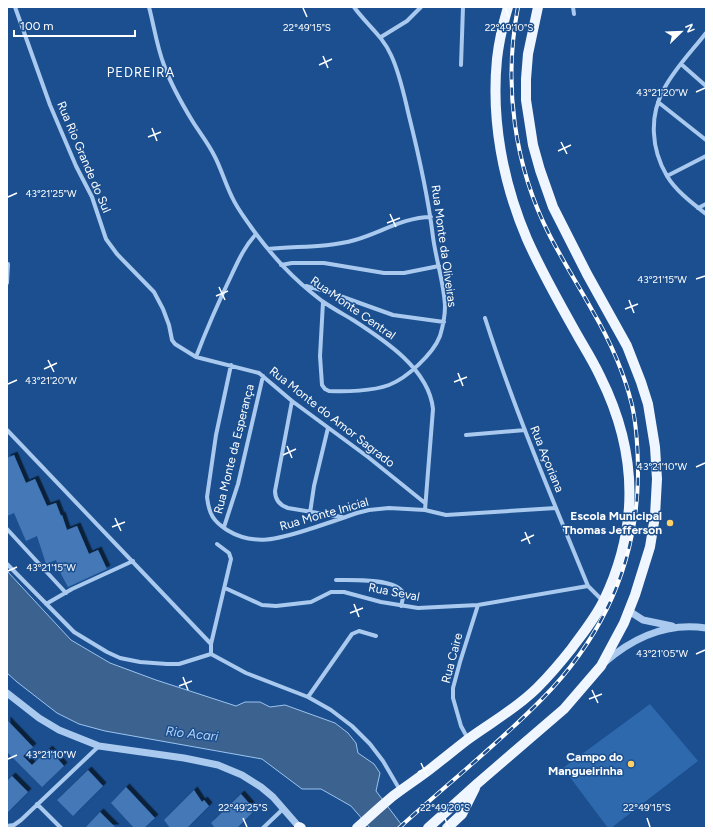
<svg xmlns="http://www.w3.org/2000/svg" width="713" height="835" viewBox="0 0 713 835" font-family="Figtree,sans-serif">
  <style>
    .green { fill: #2e69ad }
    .water { fill: #3c6290; stroke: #9cc4f0 }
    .building { fill: #4478b7; filter: url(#shadow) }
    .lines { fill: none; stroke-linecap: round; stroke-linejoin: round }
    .minor { stroke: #a9c9ee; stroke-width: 4 }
    .tertiary { stroke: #a9c9ee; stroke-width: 7 }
    .primary { stroke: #f0f6ff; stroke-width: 10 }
    .rail-casing { stroke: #fff; stroke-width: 4 }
    .rail { stroke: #1b4f8f; stroke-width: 2.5; stroke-dasharray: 8; stroke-linecap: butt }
    .ticks { fill: none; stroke: #fff; stroke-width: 1.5 }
    .poi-dot { fill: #ffd166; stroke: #1b4f8f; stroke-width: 1.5 }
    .labels { text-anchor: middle; stroke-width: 3; stroke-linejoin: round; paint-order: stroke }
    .street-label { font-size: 12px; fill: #fff; stroke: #1b4f8f }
    .poi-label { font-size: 12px; font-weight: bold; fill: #fff; stroke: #1b4f8f; text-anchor: end }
    .neighbourhood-label { font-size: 13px; letter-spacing: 1px; fill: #fff; stroke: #1b4f8f }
    .water-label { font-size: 13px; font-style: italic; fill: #b5d3f5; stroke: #1b4f8f }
    .ticks-label { font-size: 10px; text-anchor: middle; fill: #fff; stroke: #1b4f8f; stroke-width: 3; stroke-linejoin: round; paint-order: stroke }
  </style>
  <defs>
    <filter id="shadow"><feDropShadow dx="3.5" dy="-3.5" stdDeviation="0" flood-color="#0009"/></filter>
  </defs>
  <rect width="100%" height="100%" fill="#1b4f8f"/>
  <path class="green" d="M650 704 698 761 611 828H608L563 768Z"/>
  <path class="water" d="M7 571 71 640 110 663 156 680 236 706 245 702H260L270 707 285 705 335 723 348 733 356 743 358 753 374 764 380 773 376 791 404 828H370L351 806 321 789H302L262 759 105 731 79 724 57 713 17 682 7 673Z"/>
  <path class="building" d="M14 455 26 483 35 479 47 506 56 503 61 516 62 515 67 530 77 526 89 554 98 550 107 569 68 587 61 574 56 560 46 564 37 536 26 541 14 513 7 516V458Z
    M7 720 33 747 23 756 32 765 49 749 64 766 42 787 7 752Z
    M88 770 103 786 73 816 57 800Z
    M12 776 28 792 7 813V781Z
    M126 787 155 818 144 828H134L111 803Z
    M194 790 202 802 204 800 209 806 187 828H170L164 820Z
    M241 794 255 810 237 828H215L211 823Z
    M100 812 116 828H85Z"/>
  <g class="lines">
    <path class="minor" d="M15 7 50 105 76 166 92 197 106 239 117 254 154 292 163 309 169 325 172 340 175 344 196 357 259 373 292 401 368 457 425 503
      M149 7C154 26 157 47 164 65 171 85 182 104 193 122 200 133 208 143 214 155 221 168 225 183 232 197 237 208 244 217 251 227 273 257 292 278 322 301 332 308 343 314 353 320 384 340 429 369 433 409L425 510
      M573 7 574 14
      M706 33C692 51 675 68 664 89 649 116 651 149 667 176 676 191 692 203 706 214
      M381 37 407 21 421 7
      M681 64 706 86
      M461 65 463 7
      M658 102 706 140
      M667 176 706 156
      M698 208 706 204
      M268 249C297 246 327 248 355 240 380 233 404 217 431 217
      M281 265 292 263H324L384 273H404L439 266
      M7 283 8 264
      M306 286 329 292 393 315 444 322
      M323 302 320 356 322 385 325 389 329 391C345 392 373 391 389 385 407 378 433 354 440 336 443 326 445 316 445 306 444 283 436 260 433 237 428 196 419 156 409 116 404 95 400 74 391 55 382 35 366 24 354 7
      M485 318C514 409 552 498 588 586L603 601
      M196 357C207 328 219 301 232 274 239 259 245 246 256 234
      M231 365 216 435 207 497C209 514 213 521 227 530 256 548 284 537 313 528 328 523 343 518 357 513L369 510 389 508 425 510 446 515 556 508
      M292 401 275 491C275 500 279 505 288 508L342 517
      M7 430 211 644
      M466 435 525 430
      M310 513 314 486 328 428
      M224 527 238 484 263 376
      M7 529 66 593
      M7 564 74 632 107 652 120 658 140 662 167 664H179L211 654 246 673 308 697 331 710 352 726 370 744 383 761 400 790
      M336 580C349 580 397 578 403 593 404 597 402 602 401 606
      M225 588 262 605 276 606 311 602 331 592H344L381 602 418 608 478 605 588 586
      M46 604 72 589 133 561
      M211 654V644L231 559 229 553 217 544
      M308 697 352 634 359 631 376 636
      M468 739 461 726 453 698V688L460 662 478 605
      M37 804 61 828
      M7 826 14 825 21 820 99 746
      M263 828 283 809"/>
    <path class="tertiary" d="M629 611 643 620 672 626
      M605 662C634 637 668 622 706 628
      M7 693 39 718 59 730 99 746 184 758 218 765 242 775 261 787 273 797 300 828"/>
    <path class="primary" d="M299 827 301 828
      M357 828C369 817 381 806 393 796 405 787 417 779 429 770 442 760 454 750 467 740 490 723 516 709 537 688 549 676 561 662 572 648 583 633 596 617 604 600 640 525 637 450 600 376 594 363 586 350 579 338 561 306 542 273 527 239 503 183 491 120 497 59 499 41 503 24 508 7
      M428 828 478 783 564 709 601 666 624 623 635 595 650 547 655 516 657 479 655 447 648 404 641 382 627 346 587 274 553 207 540 170 533 145 526 100V79L528 54 538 7
      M447 828 462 814 475 788"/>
    <defs>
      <path id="rail" d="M399 828C446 785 497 745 542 699 603 637 637 562 638 475 638 452 637 428 632 405 624 372 609 339 592 310 578 285 563 261 550 236 514 166 503 84 518 7"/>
    </defs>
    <use href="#rail" class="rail-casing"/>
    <use href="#rail" class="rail"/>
  </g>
  <path class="ticks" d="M303 8 307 17M505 8 509 17M323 56 328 68M319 65 332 59M696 92 705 88M152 128 157 141M148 137 161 132M561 142 567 154M558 151 571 145M8 197 17 193M390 214 396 227M387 223 400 218M696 279 705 276M219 287 225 300M216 296 228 291M629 300 634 313M625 309 638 304M48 360 54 372M44 369 57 363M458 373 463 386M454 382 467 377M8 384 17 380M287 446 292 458M283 455 296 449M696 467 705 463M115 518 121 531M112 527 125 522M525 532 530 544M521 541 534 535M8 571 17 567M354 604 359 617M350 613 363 608M696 654 705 650M183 677 188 690M179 686 192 681M592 690 598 703M589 699 602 694M8 759 17 755M421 763 427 776M418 772 430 767M243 818 247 827M445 818 448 827M647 818 650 827"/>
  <g class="poi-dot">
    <circle cx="670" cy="523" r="4"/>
    <circle cx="631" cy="764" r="4"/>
  </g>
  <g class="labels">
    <g class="street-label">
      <text transform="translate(84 157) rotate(67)" y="4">Rua Rio Grande do Sul</text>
      <text transform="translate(444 246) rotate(82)" y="4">Rua Monte da Oliveiras</text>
      <text transform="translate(353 308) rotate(35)" y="4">Rua Monte Central</text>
      <text transform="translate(332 417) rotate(38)" y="4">Rua Monte do Amor Sagrado</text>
      <text transform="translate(234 449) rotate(-76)" y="4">Rua Monte da Esperança</text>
      <text transform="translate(547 459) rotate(68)" y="4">Rua Açoriana</text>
      <text transform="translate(324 514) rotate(-16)" y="4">Rua Monte Inicial</text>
      <text transform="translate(394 592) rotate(11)" y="4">Rua Seval</text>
      <text transform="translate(452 658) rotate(-75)" y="4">Rua Caire</text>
    </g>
    <g class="poi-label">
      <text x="662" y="520">Escola Municipal<tspan x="662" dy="14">Thomas Jefferson</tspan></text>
      <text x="623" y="761">Campo do<tspan x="623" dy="14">Mangueirinha</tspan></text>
    </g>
    <g class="neighbourhood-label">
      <text x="141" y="77">PEDREIRA</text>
    </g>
    <g class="water-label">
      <text transform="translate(192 733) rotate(6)" y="5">Rio Acari</text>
    </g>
  </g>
  <g class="ticks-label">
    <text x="307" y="31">22°49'15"S</text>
    <text x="509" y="31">22°49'10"S</text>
    <text x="662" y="96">43°21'20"W</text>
    <text x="51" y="197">43°21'25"W</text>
    <text x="662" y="283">43°21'15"W</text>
    <text x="51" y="384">43°21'20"W</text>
    <text x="662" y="470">43°21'10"W</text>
    <text x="51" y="571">43°21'15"W</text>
    <text x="662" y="657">43°21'05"W</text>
    <text x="51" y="758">43°21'10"W</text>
    <text x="243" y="811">22°49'25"S</text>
    <text x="445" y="811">22°49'20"S</text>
    <text x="647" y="811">22°49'15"S</text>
  </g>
  <rect width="713" height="835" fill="none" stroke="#ffffff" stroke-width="16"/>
  <g transform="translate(681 32) rotate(67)" stroke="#1b4f8f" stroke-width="3" paint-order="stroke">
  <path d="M0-3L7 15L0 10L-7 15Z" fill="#ffffff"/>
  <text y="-6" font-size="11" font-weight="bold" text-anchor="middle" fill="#ffffff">N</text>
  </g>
  <path d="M14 30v6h121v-6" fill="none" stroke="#ffffff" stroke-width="2"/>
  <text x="20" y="30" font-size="12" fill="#ffffff" stroke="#1b4f8f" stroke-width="3" paint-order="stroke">100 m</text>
</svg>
